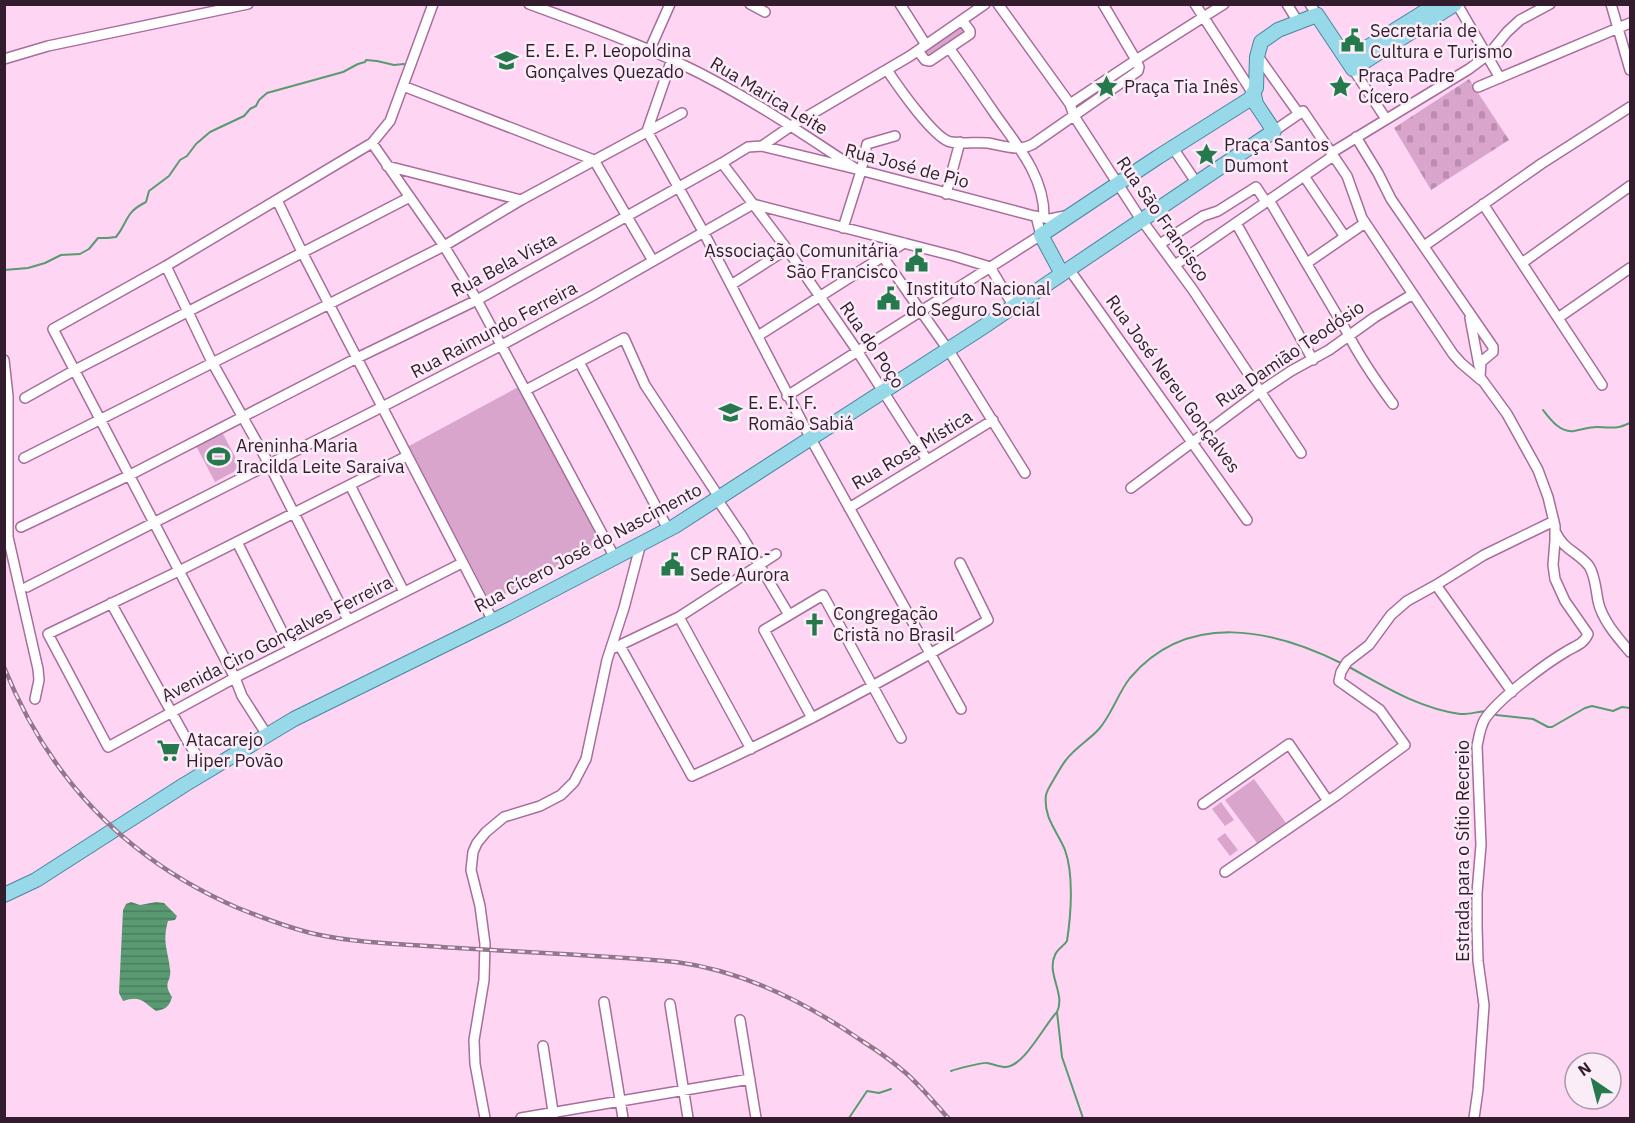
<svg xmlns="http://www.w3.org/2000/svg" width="1635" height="1123" viewBox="0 0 1635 1123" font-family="'IBM Plex Sans',sans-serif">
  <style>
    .green { fill: #daa5cd }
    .cemetery { fill: url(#cemetery-stones) }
    .water { fill: url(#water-rules) }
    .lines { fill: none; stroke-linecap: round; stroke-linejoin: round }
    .stream { stroke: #5a9a72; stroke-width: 2 }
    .street-casing { stroke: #a86d9b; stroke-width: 12 }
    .primary-casing { stroke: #48879e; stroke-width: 16 }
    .street { stroke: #fff; stroke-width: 9 }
    .primary { stroke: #97d9e8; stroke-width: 14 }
    .rail-casing { stroke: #94758d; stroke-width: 4.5 }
    .rail { stroke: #faedf7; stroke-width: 2; stroke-dasharray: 7; stroke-linecap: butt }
    .labels { text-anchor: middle; stroke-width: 5; stroke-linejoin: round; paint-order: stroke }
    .poi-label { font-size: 18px; fill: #341c2f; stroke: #faedf7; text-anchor: start }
    .street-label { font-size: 18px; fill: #341c2f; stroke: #faedf7 }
  </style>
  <defs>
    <pattern id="cemetery-stones" width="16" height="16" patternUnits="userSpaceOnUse" patternTransform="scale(1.5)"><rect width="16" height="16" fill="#daa5cd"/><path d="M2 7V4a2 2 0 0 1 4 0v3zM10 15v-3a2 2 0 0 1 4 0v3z" fill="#bc8db0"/></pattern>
    <pattern id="water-rules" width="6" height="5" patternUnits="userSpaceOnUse" patternTransform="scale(1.5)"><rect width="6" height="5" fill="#5a9a72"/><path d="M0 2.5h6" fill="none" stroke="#4b7d5e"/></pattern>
  </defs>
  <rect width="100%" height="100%" fill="#fed6f4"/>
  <path class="green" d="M961 23 967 32 929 58 922 52Z
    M520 386 602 543 490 602 409 446Z
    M221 430 241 468 215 482 195 444Z
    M1254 779 1286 823 1257 843 1225 800Z
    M1221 802 1234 820 1225 826 1212 809Z
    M1225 833 1238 850 1230 856 1217 839Z"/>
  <path class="cemetery" d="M1469 79 1509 140 1431 190 1394 128Z"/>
  <path class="water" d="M131 902 140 905 156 902 164 903 177 916 175 920 168 921C162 942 168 950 170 969 172 983 162 981 172 997 169 1007 166 1009 156 1011 143 1002 141 995 123 1001L119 993 123 910 126 904Z"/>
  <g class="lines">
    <path class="stream" d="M4 270 28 268 45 263 61 255 80 254 89 249 98 238H107L116 237C129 221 124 213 146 202L149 191 169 176 180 160 187 156 196 144 210 132 244 116 250 109 256 106 259 100 267 93 343 72 358 64 365 62 366 60 377 61 394 65 404 64
      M1543 410C1550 419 1560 433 1574 431 1581 430 1589 427 1597 427 1614 427 1614 430 1630 423
      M1349 667C1384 686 1418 708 1460 714 1469 715 1478 711 1488 711
      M1496 715 1533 719 1548 727H1552L1585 708 1592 706 1613 711 1622 707 1630 708
      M951 1071C956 1069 984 1062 987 1063 994 1064 999 1067 1006 1067 1024 1066 1044 1026 1056 1013
      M849 1118 867 1091 879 1093 891 1089
      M1083 1118 1062 1057 1057 1012C1066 994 1046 974 1055 955 1057 949 1064 946 1067 941 1071 915 1074 875 1065 850 1058 832 1043 818 1046 795 1047 790 1051 784 1054 779 1058 773 1061 766 1066 760 1075 748 1089 740 1099 729 1112 714 1118 693 1130 678 1188 610 1273 629 1343 664"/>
    <defs>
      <path id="street" d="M529 4C580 23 630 40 679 63 741 92 799 131 856 169
        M750 4 765 12
        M900 4 926 45
        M998 4 1070 104 1074 116 1138 215 1193 290 1301 453
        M1195 4 1254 95
        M1287 4 1298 22
        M1310 4 1317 15
        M1457 4 1500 78
        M1611 4 1630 70
        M949 48C965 70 980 92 995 114 1017 145 1045 177 1044 218
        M650 49 670 4
        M918 51 925 60 930 61 970 34V31L962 20
        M1257 55 1299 114
        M4 59 48 46 248 4
        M1353 69 1386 119
        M887 70C897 85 935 140 951 142 963 144 976 142 988 143 1004 146 1019 152 1033 144L1138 71 1139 67 1136 60 1103 4
        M403 86 594 160 653 261
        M1478 87 1630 23
        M1070 104 1136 60 1224 4
        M647 131 704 233 811 439 961 709
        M647 131 672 59
        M1274 131 1303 111 1347 176 1362 218 1453 354 1461 363 1481 380
        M1356 137 1378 173 1391 199 1493 347V352L1481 362 1480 377 1507 414 1538 470 1548 497 1555 526V541L1553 565 1555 579 1565 601 1588 634C1584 644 1575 646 1567 651 1545 664 1498 699 1485 719 1480 727 1479 737 1477 746L1481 845 1477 893V926L1478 961 1484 1005 1478 1090 1474 1118
        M372 143 444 246 477 300 614 556
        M762 146 856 169 1034 216 1050 219 1065 216
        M1173 148 1196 182
        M1331 153 1469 69 1489 54 1507 32 1520 20 1550 4
        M722 163 787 249 854 346 927 460
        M387 166 521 200
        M1304 176 1345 237
        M946 194 960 142
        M277 200 302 252 493 621
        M1269 200 1347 332C1360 358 1376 381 1393 404
        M1483 204 1602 385
        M1236 223 1313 360
        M843 228 861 171 867 144 895 136
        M1160 244 1203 216 1218 211 1256 187 1266 202
        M1424 246 1541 164 1630 107
        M883 257 951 354 1025 473
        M1307 263 1365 223
        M1522 263 1630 186
        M1175 265 1333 156
        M166 266 212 362 269 464 348 620
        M1069 269 1247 520
        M731 285 787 249
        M1470 318 1479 366
        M1558 318 1630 268
        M758 336 904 243
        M4 360 8 396V537L38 669 39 680 35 699
        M579 362 668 529
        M526 390 624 338 645 385 719 497
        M787 396 1041 235 1036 216
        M25 398 75 370 410 197
        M407 456 185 568 48 634 108 747 240 675 462 563
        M24 458 444 246 521 200 682 113
        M350 485 404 592
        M1131 488 1261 391 1291 371 1329 350 1375 317 1413 294
        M717 499 742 536 789 615
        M849 508 993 420
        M21 527 128 476 357 358 477 300 722 163 748 147 762 146 791 126 910 56 985 4
        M1556 533C1563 549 1579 553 1589 566 1595 575 1596 590 1598 601 1602 620 1618 638 1630 652
        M237 542 291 649
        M1436 585 1512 692
        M27 587 382 407 502 345 590 297 753 204 954 256 990 267 1014 307
        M111 603 188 742 207 771
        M679 617 751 749
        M620 646 692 776C794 730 892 677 988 620L960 563
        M614 648 679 617 776 554
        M812 718 764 630 823 595 901 738
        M267 735 242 696 235 678 53 329 166 266 372 143 390 121 433 4
        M1203 804 1289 744 1328 801
        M1225 872 1337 795 1405 745 1380 710 1339 681 1341 672 1347 662 1369 645 1391 615 1407 601 1436 585 1484 555 1554 521
        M604 1002 623 1118
        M670 1004 688 1118
        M740 1020 756 1118
        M543 1046 554 1118
        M485 1118 475 1064 474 1040 484 980 485 944 480 906 471 870 473 852 477 843 486 832 504 817 540 806 561 795 574 782 586 759 607 660 624 608 641 543
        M521 1118 750 1079"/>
      <path id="primary" d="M1347 60 1437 4
        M1062 274 1041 235 1158 157 1250 99 1256 88 1257 57 1261 42 1278 30 1317 15 1353 69 1455 4
        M4 895 36 880 184 785 294 719 507 614 675 526 983 327 1274 131 1256 104 1254 95"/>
    </defs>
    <use href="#street" class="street-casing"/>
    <use href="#primary" class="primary-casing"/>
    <use href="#street" class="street"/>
    <use href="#primary" class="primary"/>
    <defs>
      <path id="rail" d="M4 667C49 779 127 860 238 908 263 918 289 928 315 934 356 943 399 944 441 947 520 952 598 955 676 962 744 971 807 1003 862 1041 878 1051 893 1062 907 1074 922 1088 935 1103 948 1118"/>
    </defs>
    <use href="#rail" class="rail-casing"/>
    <use href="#rail" class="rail"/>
  </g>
  <defs>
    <symbol id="civic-bare" viewBox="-9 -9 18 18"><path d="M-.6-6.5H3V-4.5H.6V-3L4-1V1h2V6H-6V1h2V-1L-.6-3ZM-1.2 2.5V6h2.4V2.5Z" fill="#26794c" stroke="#faedf7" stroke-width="2.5" paint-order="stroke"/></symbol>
    <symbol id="university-bare" viewBox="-9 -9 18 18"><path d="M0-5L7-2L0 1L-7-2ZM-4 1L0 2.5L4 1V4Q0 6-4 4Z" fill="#26794c" stroke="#faedf7" stroke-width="2.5" paint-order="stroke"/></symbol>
    <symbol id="sight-bare" viewBox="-9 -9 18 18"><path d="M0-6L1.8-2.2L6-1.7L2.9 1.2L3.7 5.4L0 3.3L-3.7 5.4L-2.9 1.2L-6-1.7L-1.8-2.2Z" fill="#26794c" stroke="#faedf7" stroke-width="2.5" paint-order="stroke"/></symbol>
    <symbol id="school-bare" viewBox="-9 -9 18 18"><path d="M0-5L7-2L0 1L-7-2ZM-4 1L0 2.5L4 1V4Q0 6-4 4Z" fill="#26794c" stroke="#faedf7" stroke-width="2.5" paint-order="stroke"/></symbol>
    <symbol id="stadium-bare" viewBox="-9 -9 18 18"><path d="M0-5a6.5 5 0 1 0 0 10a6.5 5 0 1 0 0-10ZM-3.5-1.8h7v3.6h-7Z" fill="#26794c" stroke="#faedf7" stroke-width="2.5" paint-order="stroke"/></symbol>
    <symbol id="church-bare" viewBox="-9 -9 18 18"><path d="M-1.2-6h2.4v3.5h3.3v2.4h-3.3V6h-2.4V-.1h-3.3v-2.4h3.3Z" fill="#26794c" stroke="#faedf7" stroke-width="2.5" paint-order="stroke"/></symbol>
    <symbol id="supermarket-bare" viewBox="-9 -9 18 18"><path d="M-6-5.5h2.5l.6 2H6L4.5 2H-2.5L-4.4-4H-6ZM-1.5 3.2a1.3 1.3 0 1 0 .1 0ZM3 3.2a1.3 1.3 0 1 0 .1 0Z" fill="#26794c" stroke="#faedf7" stroke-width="2.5" paint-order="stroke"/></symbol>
  </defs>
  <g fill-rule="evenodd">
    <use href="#civic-bare" x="1336" y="24" width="33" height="33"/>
    <use href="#university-bare" x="490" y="44" width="33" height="33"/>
    <use href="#sight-bare" x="1324" y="70" width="33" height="33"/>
    <use href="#sight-bare" x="1090" y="70" width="33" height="33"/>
    <use href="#sight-bare" x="1190" y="138" width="33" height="33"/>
    <use href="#civic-bare" x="900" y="244" width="33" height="33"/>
    <use href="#civic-bare" x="872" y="282" width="33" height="33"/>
    <use href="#school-bare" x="714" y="396" width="33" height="33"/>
    <use href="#stadium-bare" x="202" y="440" width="33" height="33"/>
    <use href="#civic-bare" x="656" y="548" width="33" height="33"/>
    <use href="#church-bare" x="798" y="608" width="33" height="33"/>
    <use href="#supermarket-bare" x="152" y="734" width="33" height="33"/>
  </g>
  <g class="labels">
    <g class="poi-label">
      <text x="1370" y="37">Secretaria de<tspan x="1370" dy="21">Cultura e Turismo</tspan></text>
      <text x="525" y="57">E. E. E. P. Leopoldina<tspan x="525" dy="21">Gonçalves Quezado</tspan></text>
      <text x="1358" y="82">Praça Padre<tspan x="1358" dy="21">Cícero</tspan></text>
      <text x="1124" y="93">Praça Tia Inês</text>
      <text x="1224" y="151">Praça Santos<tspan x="1224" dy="21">Dumont</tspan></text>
      <text x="898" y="257" text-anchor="end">Associação Comunitária<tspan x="898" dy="21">São Francisco</tspan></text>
      <text x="906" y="295">Instituto Nacional<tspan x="906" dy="21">do Seguro Social</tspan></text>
      <text x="748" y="409">E. E. I. F.<tspan x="748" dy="21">Romão Sabiá</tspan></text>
      <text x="236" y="452">Areninha Maria<tspan x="236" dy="21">Iracilda Leite Saraiva</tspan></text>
      <text x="690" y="560">CP RAIO -<tspan x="690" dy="21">Sede Aurora</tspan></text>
      <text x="833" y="620">Congregação<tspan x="833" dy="21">Cristã no Brasil</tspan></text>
      <text x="186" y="746">Atacarejo<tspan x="186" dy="21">Hiper Povão</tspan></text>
    </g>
    <g class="street-label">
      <text transform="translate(769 96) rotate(31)" y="6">Rua Marica Leite</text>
      <text transform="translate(907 166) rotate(15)" y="6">Rua José de Pio</text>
      <text transform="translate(1163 219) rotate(55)" y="6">Rua São Francisco</text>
      <text transform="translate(504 265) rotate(-28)" y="6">Rua Bela Vista</text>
      <text transform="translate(494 330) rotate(-28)" y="6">Rua Raimundo Ferreira</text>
      <text transform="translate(872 345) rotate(56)" y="6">Rua do Poço</text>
      <text transform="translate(1290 354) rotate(-34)" y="6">Rua Damião Teodósio</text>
      <text transform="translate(1173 384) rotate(54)" y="6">Rua José Nereu Gonçalves</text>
      <text transform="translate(912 450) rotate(-31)" y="6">Rua Rosa Mística</text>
      <text transform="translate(588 548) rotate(-28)" y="6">Rua Cícero José do Nascimento</text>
      <text transform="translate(277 639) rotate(-27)" y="6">Avenida Ciro Gonçalves Ferreira</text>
      <text transform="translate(1463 851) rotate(-90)" y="6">Estrada para o Sítio Recreio</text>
    </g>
  </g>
  <rect width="1635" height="1123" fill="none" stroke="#341c2f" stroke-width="12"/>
  <g transform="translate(1593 1081) rotate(325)"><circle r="28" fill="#faedf7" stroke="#ab99a7" stroke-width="1.5"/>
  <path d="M0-4.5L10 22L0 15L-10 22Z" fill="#26794c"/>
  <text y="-9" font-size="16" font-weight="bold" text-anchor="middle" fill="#341c2f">N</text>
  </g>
</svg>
